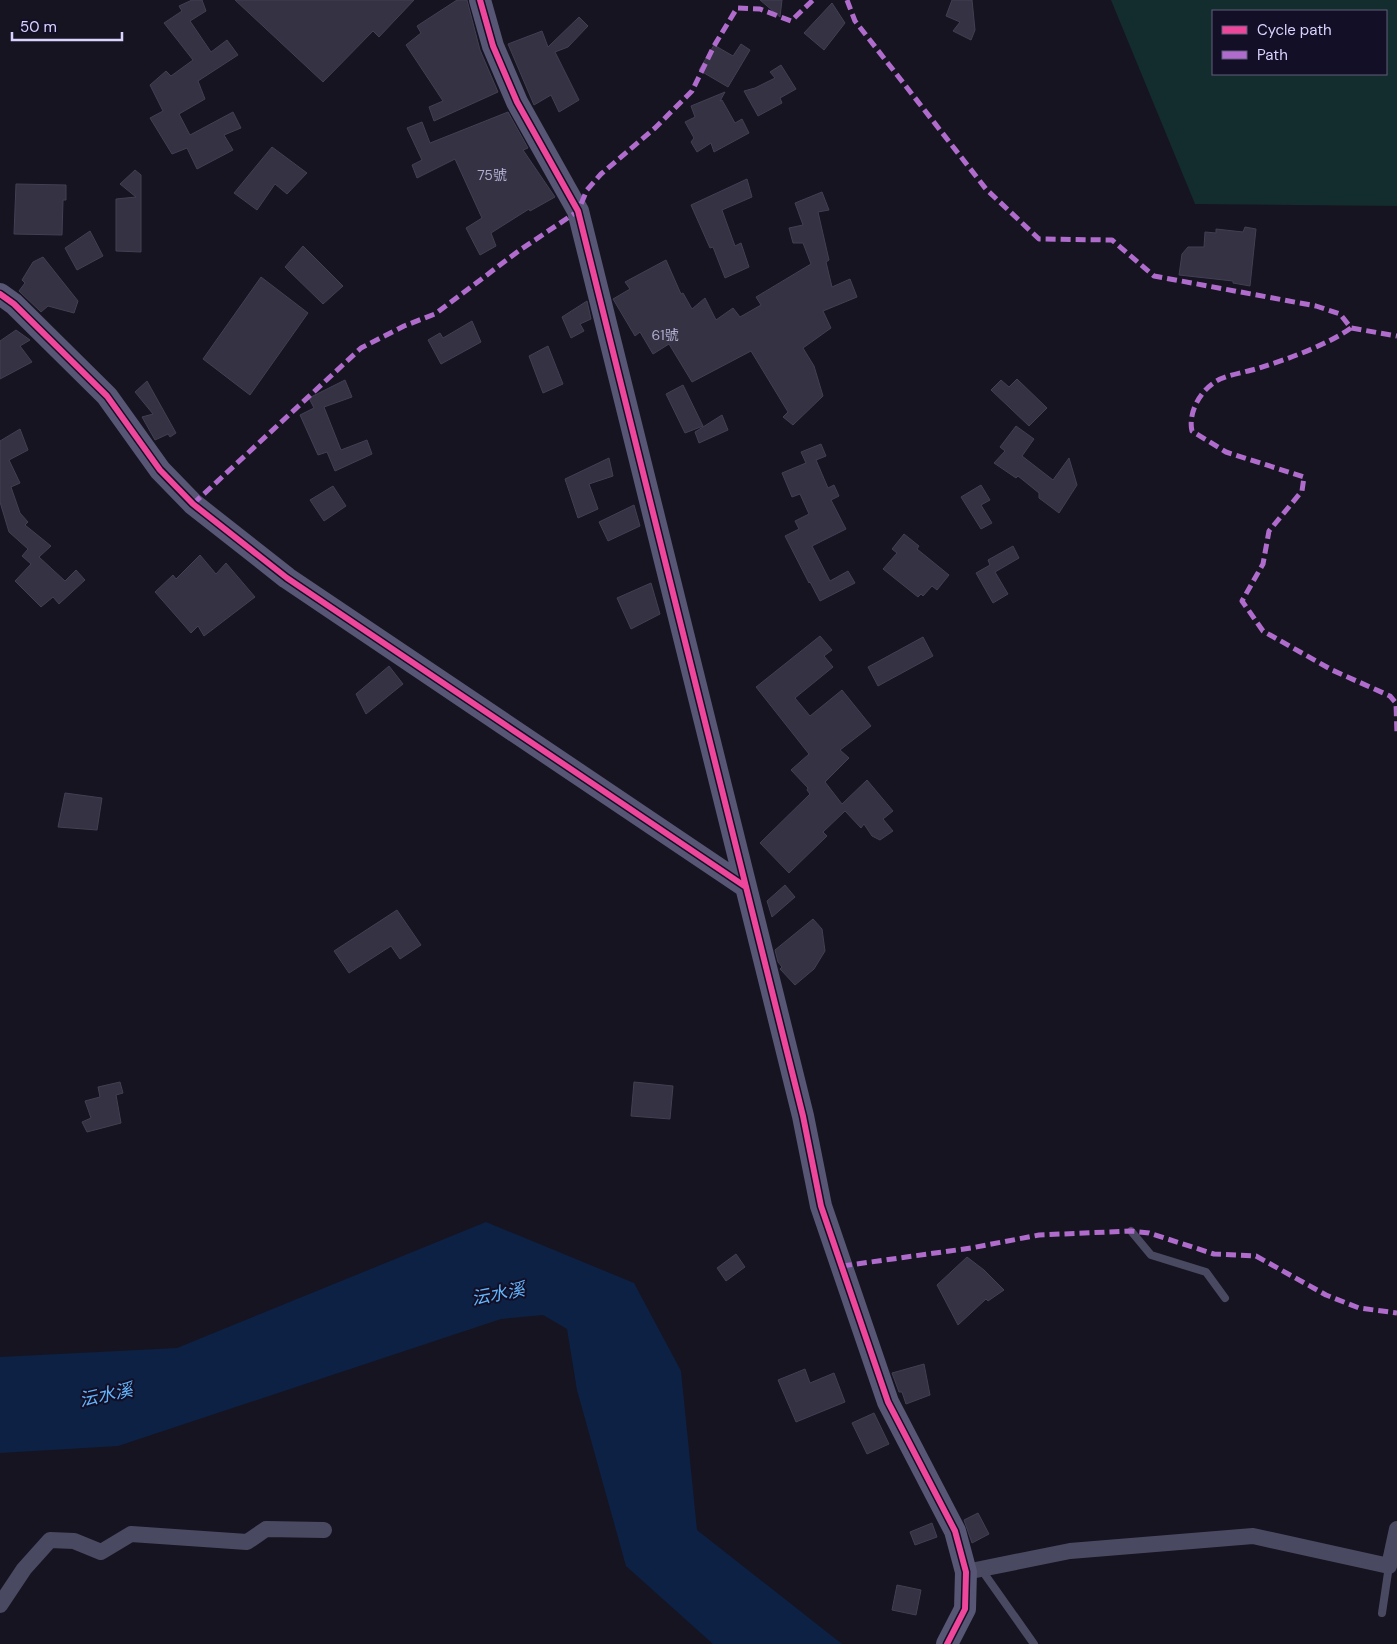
<svg xmlns="http://www.w3.org/2000/svg" width="1397" height="1644" viewBox="0 0 1397 1644" font-family="'DM Sans','Noto Sans TC',sans-serif">
  <style>
    .green { fill: #132c2d; fill-rule: evenodd }
    .water { fill: #0d2144 }
    .building { fill: #343243; stroke: #433f54 }
    .lines { fill: none; stroke-linecap: round; stroke-linejoin: round }
    .lane { stroke: #4a4962; stroke-width: 8 }
    .street { stroke: #4a4962; stroke-width: 16 }
    .secondary { stroke: #575674; stroke-width: 22 }
    .quiet { stroke: #b06ccc; stroke-width: 5; stroke-dasharray: 10 5; stroke-linecap: butt }
    .cycleway-casing { stroke: #130f26; stroke-width: 9 }
    .cycleway { stroke: #ed469a; stroke-width: 6 }
    .labels { text-anchor: middle; stroke-width: 4; stroke-linejoin: round; paint-order: stroke }
    .number-label { font-size: 14px; fill: #b0acd0 }
    .water-label { font-size: 18px; font-style: italic; fill: #62b6ff; stroke: #130f26 }
  </style>
  <rect width="100%" height="100%" fill="#161421"/>
  <path class="green" d="M1111 0H1397V206L1195 204ZM1213 11H1386V74H1213Z"/>
  <path class="water" d="M486 1222 634 1283 681 1371 697 1530 842 1644H713L626 1566 577 1390 567 1329 543 1315 501 1319 118 1446 0 1453V1357L177 1348Z"/>
  <path class="building" d="M192 0H202L206 11 190 21 211 52 227 40 238 55 198 81 205 99 179 114 190 135 233 112 241 128 224 135 233 150 197 169 187 148 172 154 150 118 163 111 150 85 166 71 171 76 193 60 164 23 182 11 179 6Z
    M235 0H414L379 37 373 31 323 82Z
    M457 0H467L480 50 498 92 434 121 429 107 443 101 406 45 421 33 417 26Z
    M760 0H782L780 17Z
    M952 0H972L975 30 971 40 953 31 960 22 946 16Z
    M832 3 845 23 824 50 804 33Z
    M579 17 588 26 568 47 555 52 579 100 559 112 551 95 534 105 508 44 542 31 548 47Z
    M741 44 750 50 728 87 699 70 714 45 733 56Z
    M781 65 796 89 780 98 782 103 758 116 744 91 755 88 775 78 770 72Z
    M725 92 720 101 722 100 735 123 742 119 749 133 714 152 711 143 697 152 691 142 694 138 685 122 695 117 691 106Z
    M508 112 528 148 523 150 555 197 530 211 529 209 491 233 496 246 480 255 466 228 482 218 455 159 417 178 412 165 422 160 407 128 422 122 430 143Z
    M272 147 307 173 287 194 275 184 257 210 234 193Z
    M135 170 141 175V252L116 251V199L136 197 120 184Z
    M747 179 752 197 722 210 735 246 741 243 749 267 725 278 713 247 710 248 691 205Z
    M16 184 66 185V200H63L62 235 14 234Z
    M822 192 829 210 818 212 829 260 826 262 832 287 850 279 857 297 823 311 831 328 803 348 814 366 823 396 793 425 783 417 788 412 751 351 692 382 669 344 653 354 640 332 635 336 613 299 630 289 625 282 666 260 681 294 683 293 692 309 705 298 716 320 733 308 740 317 761 305 756 297 811 264 803 243H793L789 228 803 225 795 203Z
    M1245 227 1256 229 1250 286 1233 283V281L1179 275 1182 254 1188 247H1204L1205 232 1216 233V229L1243 232Z
    M90 231 103 256 77 270 65 248Z
    M303 246 343 286 323 304 285 267Z
    M43 257 78 301 74 313 48 306 41 312 19 291 25 283 22 280 33 262Z
    M261 277 308 313 250 395 203 359Z
    M587 301 591 319 580 324 584 331 571 338 562 317Z
    M472 321 481 342 441 364 428 340 440 333 443 338Z
    M16 330 30 340 20 346 32 362 0 379V341Z
    M548 346 563 384 543 393 529 356Z
    M1017 379 1047 408 1029 426 991 390 1001 380 1009 387Z
    M345 380 352 397 324 407 341 450 367 440 372 454 335 471 327 452 318 455 300 415 314 408 309 398Z
    M147 381 176 433 170 437 168 434 155 440 142 417 153 414 135 392Z
    M683 385 703 426 685 433 666 394Z
    M722 415 728 430 699 443 695 432Z
    M1016 426 1034 439 1022 456 1053 480 1069 458 1077 485 1059 513 1039 498V493L1018 476 1016 478 994 463 1005 451 1000 447Z
    M20 429 28 450 9 460 20 483 11 487 20 513 28 522 25 525 51 546 39 557 65 581 76 570 85 580 59 604 53 597 41 607 15 581 31 564 22 556 28 549 9 532 0 502V441Z
    M821 444 826 456 816 460 828 488 834 485 839 496 831 500 846 529 812 546 830 581 848 571 855 583 820 601 810 582 809 583 785 536 799 529 795 521 809 514 800 494 792 497 782 473 806 463 801 452Z
    M609 458 613 476 589 484 598 509 578 518 565 479Z
    M981 485 990 500 981 505 992 523 981 529 961 497Z
    M333 486 346 506 324 521 310 500Z
    M634 505 640 526 608 541 599 522Z
    M904 534 919 546 917 549 949 575 937 590 932 586 923 596 921 594 918 597 883 569 897 553 892 549Z
    M1013 546 1019 558 995 572 1008 594 993 603 976 573 990 565 988 560Z
    M200 555 216 574 226 563 255 597 204 636 198 626 191 633 155 592 173 575 176 579Z
    M651 583 660 614 631 629 617 598Z
    M820 636 832 650 824 656 833 667 795 698 810 716 842 690 871 726 840 750 849 758 825 782 842 804 867 780 893 811 883 819 893 831 880 840 872 836 864 824 861 828 845 811 823 832 827 836 789 873 760 843 810 794 807 790 808 788 791 770 809 754 756 687Z
    M923 637 933 656 878 686 868 667Z
    M389 666 403 684 366 714 356 694Z
    M65 793 102 798 97 830 58 827Z
    M785 885 795 897 772 917 767 901Z
    M397 910 421 945 400 959 391 946 349 973 334 951Z
    M813 919 822 929 825 951 814 969 795 985 780 969 782 967 778 962 775 950Z
    M120 1082 123 1093 116 1095 121 1123 87 1132 82 1122 91 1118 85 1101 100 1097 98 1087Z
    M634 1082 673 1086 670 1119 631 1116Z
    M736 1254 745 1267 726 1281 717 1268Z
    M967 1257 984 1270 1004 1290 988 1301 986 1299 958 1325 937 1285Z
    M924 1364 930 1395 906 1404 902 1392H899L892 1373Z
    M805 1369 810 1383 834 1373 845 1402 796 1422 778 1380Z
    M874 1413 889 1444 867 1454 852 1423Z
    M978 1513 989 1534 972 1543 964 1520Z
    M932 1523 937 1537 915 1545 910 1532Z
    M897 1585 921 1590 916 1615 892 1610Z"/>
  <g class="lines">
    <path class="lane" d="M1131 1231 1151 1255 1206 1272 1225 1298
      M981 1569 1034 1644
      M1382 1613 1389 1566"/>
    <path class="street" d="M966 1572 1070 1551 1253 1536 1389 1566 1397 1529
      M0 1605 24 1569 50 1540 74 1541 101 1552 131 1534 247 1542 266 1529 324 1530"/>
    <path class="secondary" d="M480 0 493 46 517 102 578 211 803 1116 821 1206 888 1402 955 1531 966 1572 965 1609 947 1644
      M0 294 14 304 107 396 160 470 193 504 287 578 746 887"/>
    <path class="quiet" d="M847 0 855 21 986 189 1039 239 1112 240 1154 276 1316 306 1340 314 1351 328 1397 336
      M1351 328C1327 345 1288 359 1259 368 1247 372 1225 375 1215 382 1199 392 1188 414 1192 431L1226 452 1304 477 1302 491 1269 531 1263 564 1242 601 1263 631 1332 670 1390 696 1396 703 1397 734
      M193 504 361 348 404 326 435 314 520 250 578 211 587 190 601 174 655 128 692 91 714 46 737 8 760 9 791 21 813 0
      M842 1266 971 1248 1039 1235 1131 1231 1149 1233 1214 1254 1256 1256 1326 1295 1359 1308 1397 1313"/>
    <defs>
      <path id="cycleway" d="M480 0 493 46 517 102 578 211 803 1116 821 1206 888 1402 955 1531 966 1572 965 1609 947 1644
        M0 294 14 304 107 396 160 470 193 504 287 578 746 887"/>
    </defs>
    <use href="#cycleway" class="cycleway-casing"/>
    <use href="#cycleway" class="cycleway"/>
  </g>
  <g class="labels">
    <g class="number-label">
      <text x="492" y="180">75號</text>
      <text x="665" y="340">61號</text>
    </g>
    <g class="water-label">
      <text transform="translate(498 1294) rotate(-11)" y="6">沄水溪</text>
      <text transform="translate(106 1395) rotate(-12)" y="6">沄水溪</text>
    </g>
  </g>
  <rect x="1212" y="10" width="175" height="65" fill="#130f26" stroke="#625e7d"/>
  <rect x="1222" y="26" width="25" height="8" fill="#ed469a" stroke="#625e7d"/>
  <text x="1257" y="35" font-size="15" fill="#d9d4ff">Cycle path</text>
  <rect x="1222" y="51" width="25" height="8" fill="#b06ccc" stroke="#625e7d"/>
  <text x="1257" y="60" font-size="15" fill="#d9d4ff">Path</text>
  <path d="M12 32v8h110v-8" fill="none" stroke="#d9d4ff" stroke-width="2.5"/>
  <text x="20" y="32" font-size="15" fill="#d9d4ff" stroke="#130f26" stroke-width="4" paint-order="stroke">50 m</text>
</svg>
